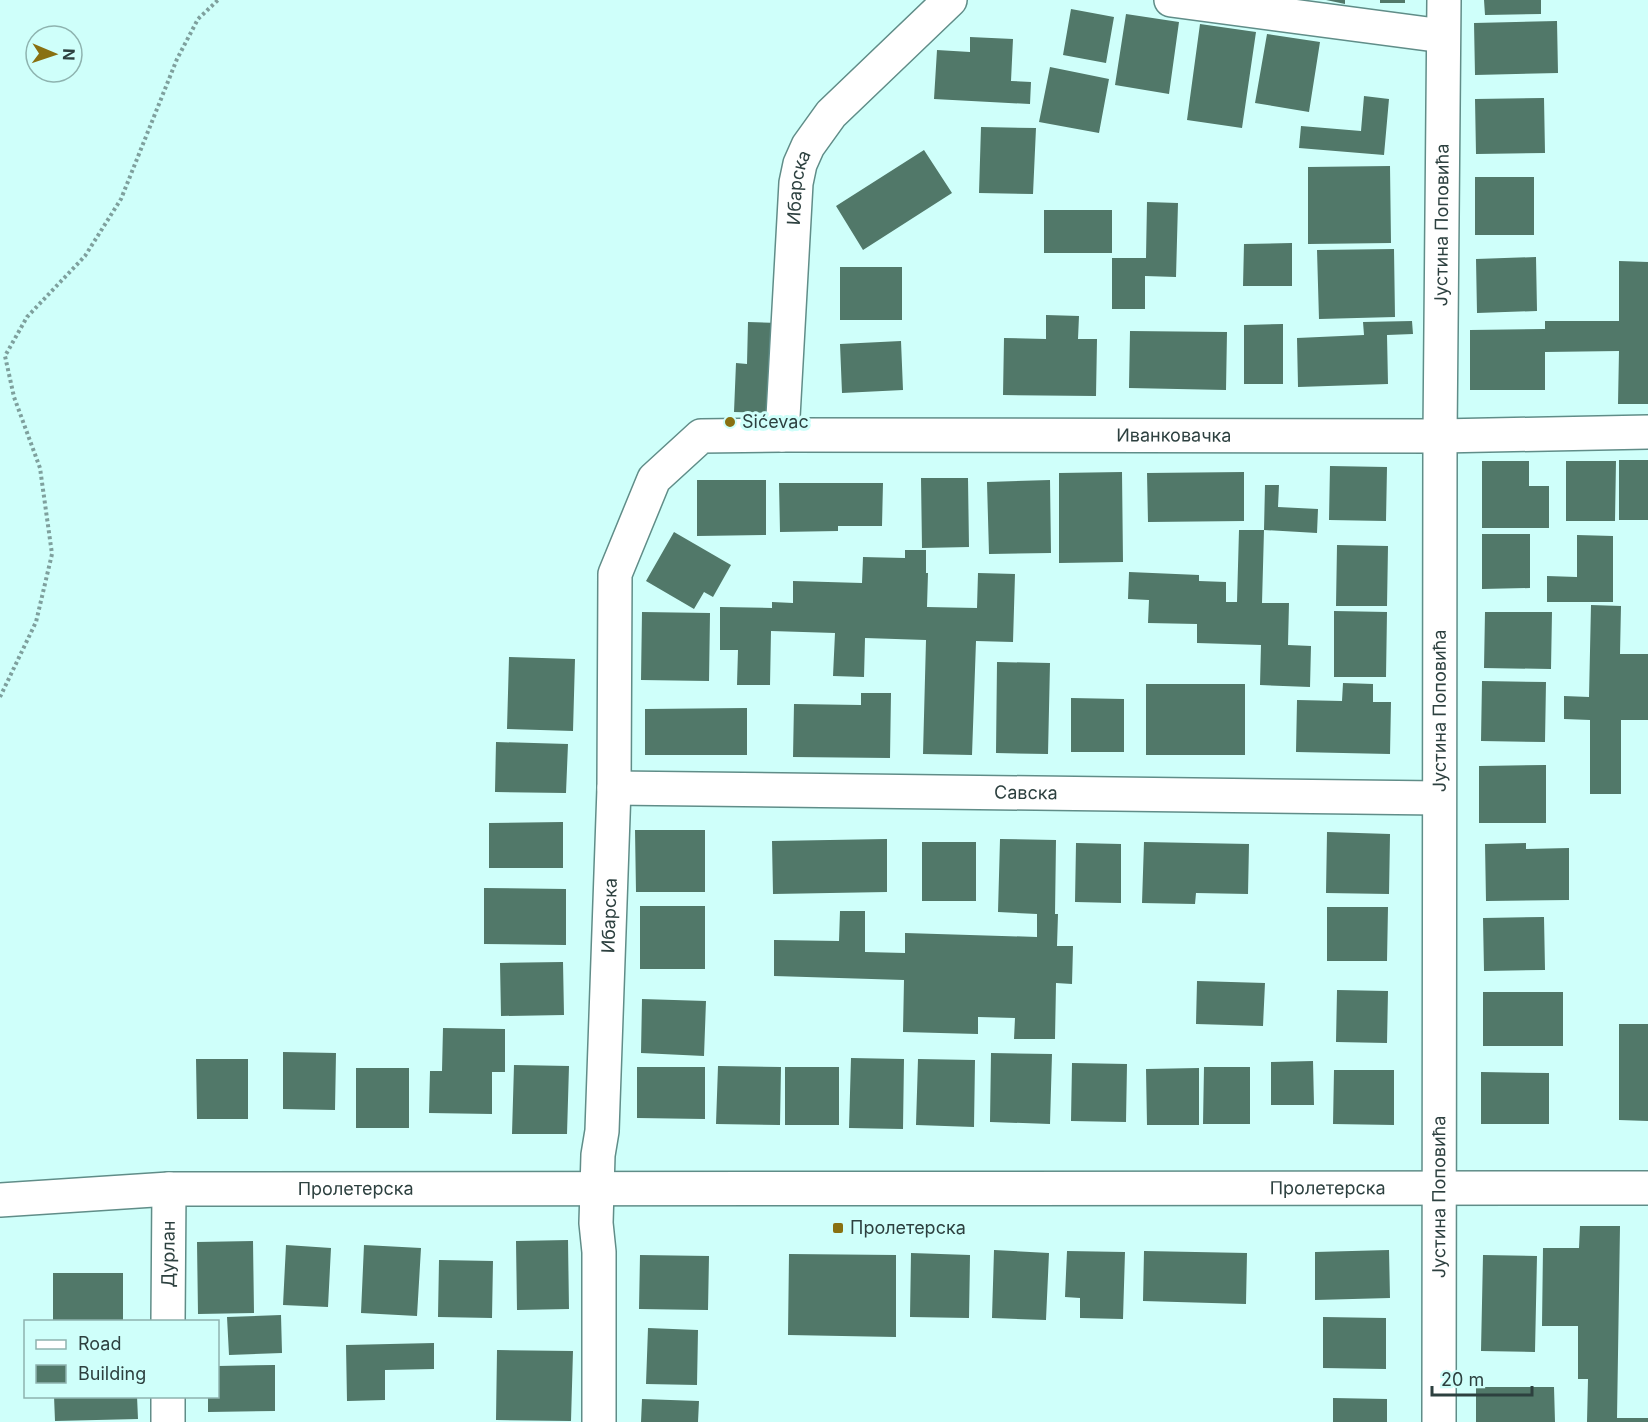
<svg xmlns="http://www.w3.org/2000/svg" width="1648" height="1422" viewBox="0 0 1648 1422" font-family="Inter,sans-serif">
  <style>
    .building { fill: #517869 }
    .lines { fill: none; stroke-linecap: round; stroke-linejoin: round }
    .street-casing { stroke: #608d88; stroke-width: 36 }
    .secondary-casing { stroke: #608d88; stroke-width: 36 }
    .path { stroke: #7ea09d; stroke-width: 4; stroke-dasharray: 3 3; stroke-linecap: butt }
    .street { stroke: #fff; stroke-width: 33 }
    .secondary { stroke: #fff; stroke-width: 33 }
    .poi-dot { fill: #897011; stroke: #cffffa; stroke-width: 2 }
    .labels { text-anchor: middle; stroke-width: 6; stroke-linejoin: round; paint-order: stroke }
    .street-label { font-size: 18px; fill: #2d403f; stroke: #cffffa }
    .poi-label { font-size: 18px; fill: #2d403f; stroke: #cffffa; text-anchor: start }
  </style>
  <rect width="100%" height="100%" fill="#cffffa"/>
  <path class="building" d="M1326 0H1345V4Z
    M1380 0H1405V3H1380Z
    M1484 0H1541V14L1485 15Z
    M1071 9 1114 17 1106 63 1063 55Z
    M1126 14 1179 22 1169 94 1115 85Z
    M1557 21 1558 73 1475 75 1474 23Z
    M1200 24 1256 32 1242 128 1187 120Z
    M1267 34 1320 42 1309 112 1255 103Z
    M970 37 1013 39 1011 81 1031 82 1030 104 934 99 937 50 970 52Z
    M1050 67 1109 79 1099 133 1039 122Z
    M1364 96 1389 99 1384 155 1299 148 1301 126 1361 131Z
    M1544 98 1545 153 1476 154 1475 99Z
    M981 127 1036 128 1033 194 979 193Z
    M924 150 952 193 863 250 836 206Z
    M1390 166 1391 243 1308 244V167Z
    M1475 177H1534V235H1475Z
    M1147 202 1178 203 1176 277 1145 276V309H1112V258H1146Z
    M1044 210H1112V253H1044Z
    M1292 243V286H1243L1244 244Z
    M1394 249 1395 317 1319 319 1317 250Z
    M1536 257 1537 311 1477 313 1476 259Z
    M1619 261 1648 262V404H1618L1619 351 1545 352V390H1470V330L1545 329V321H1619Z
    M840 267H902V320H840Z
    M1046 315 1079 316 1078 339H1097L1096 396 1003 395 1004 338 1046 339Z
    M1412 321 1413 334 1387 335 1388 384 1298 387 1297 338 1364 335 1363 322Z
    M748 322 780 323 778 413 734 412 736 363 747 364Z
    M1283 324V384H1244V325Z
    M1130 331 1227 332 1226 390 1129 388Z
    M901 341 903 390 842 393 840 344Z
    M1619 460H1648V520H1619Z
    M1482 461H1529V486H1549V528H1482Z
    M1566 461H1616L1615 521H1566Z
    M1330 466 1387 467 1386 521 1329 520Z
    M1122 472 1123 562 1059 563V473Z
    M1244 472V521L1148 522 1147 473Z
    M921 478H968L969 547 922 548Z
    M697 480H766V535L697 536Z
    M1050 480 1051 553 989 554 987 482Z
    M779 483H883L882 526H838V531L780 532Z
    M1265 485H1279L1278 507 1318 509 1317 533 1264 530Z
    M1239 530H1264L1262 603H1289L1288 645 1311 646 1310 687 1260 685 1261 645 1197 643V624L1148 623 1149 600 1128 599 1129 572 1199 575V581L1226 582V602H1237Z
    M674 532 731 565 713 597 704 592 694 609 646 581Z
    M1482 534H1530V588L1482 589Z
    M1577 535 1613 536V602H1547V576L1577 577Z
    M1337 545 1388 546 1387 606H1336Z
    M905 550H926V573H928L927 607 977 608 978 573 1015 574 1013 642 976 641 972 755 923 754 926 640 865 638 864 677 833 676 835 633 771 631 770 685H737L738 650H720V607L772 608V602L793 603V581L862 583 863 557 905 558Z
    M1591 605 1621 606 1620 654H1648V720H1621V794H1590V720L1564 719V696L1589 697Z
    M1334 611 1387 612 1386 677H1334Z
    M642 612 710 613 709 681 641 680Z
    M1485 612H1552L1551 669 1484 668Z
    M509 657 575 659 573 731 507 729Z
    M997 662 1050 663 1048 754 996 753Z
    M1482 681 1546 682 1545 742 1481 741Z
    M1343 683 1373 684V702H1391L1390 754 1296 752 1297 700 1342 701Z
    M1146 684H1245V755H1146Z
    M861 693H891L890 758 793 757 794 704 861 705Z
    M1071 698 1124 699V752H1071Z
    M747 708V755H645V709Z
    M496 742 568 744 566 793 495 792Z
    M1546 765V823H1479V766Z
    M563 822V868H489V823Z
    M635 830H705V892H636Z
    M1327 832 1390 834 1389 894 1326 893Z
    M887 839V892L773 894 772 841Z
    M1000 839 1056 840 1055 914H1058L1057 946H1073L1072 984 1056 983 1055 1039H1014L1015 1018 978 1017V1034L903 1032 904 980 774 976V940L839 941 840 911H865V952L905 953V933L1037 937V914L998 912Z
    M922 842H976V901H922Z
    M1144 842 1249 844 1248 894 1196 893 1195 904 1142 903Z
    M1076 843 1121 844V903L1075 902Z
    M1526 843V849L1569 848V900L1486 901 1485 844Z
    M484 888 566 889V945L484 944Z
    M640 906H705V969H640Z
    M1327 907H1388L1387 961H1327Z
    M1544 917 1545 970 1484 971 1483 918Z
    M563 962 564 1015 501 1016 500 963Z
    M1197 981 1265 983 1263 1026 1196 1024Z
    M1337 990 1388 991 1387 1043 1336 1042Z
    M1483 992H1563V1046H1483Z
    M642 999 706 1001 704 1056 641 1053Z
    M1619 1024H1648V1121L1619 1120Z
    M443 1028 505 1029V1072H492V1114L429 1113 430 1071H442Z
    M283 1052 336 1053 335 1110 283 1109Z
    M991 1053 1052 1054 1050 1124 990 1122Z
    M851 1058 904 1059 903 1129 849 1128Z
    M196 1059H248V1119H197Z
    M918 1059 975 1060 974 1127 916 1125Z
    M1313 1061 1314 1105H1271V1062Z
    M1072 1063 1127 1064 1126 1122 1071 1121Z
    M514 1065 569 1066 567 1134H512Z
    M718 1066 781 1067 780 1125 716 1124Z
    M637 1067H705V1119L637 1118Z
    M785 1067H839V1125H785Z
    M1204 1067H1250V1124H1203Z
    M356 1068H409V1128H356Z
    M1199 1068V1125H1147L1146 1069Z
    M1334 1070H1394V1125L1333 1124Z
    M1481 1072 1549 1073V1124H1481Z
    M1580 1226H1620L1617 1418H1648V1422H1587L1588 1379H1578V1326H1542L1543 1248H1579Z
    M568 1240 569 1309 517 1310 516 1241Z
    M253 1241 254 1313 198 1314 197 1242Z
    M286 1245 331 1248 328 1307 283 1305Z
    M364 1245 421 1248 417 1316 361 1313Z
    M994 1250 1049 1253 1046 1320 992 1318Z
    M1389 1250 1390 1298 1315 1300V1252Z
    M1067 1251 1125 1252 1123 1319 1080 1318V1298L1065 1297Z
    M1144 1251 1247 1253 1246 1304 1143 1301Z
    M911 1253 970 1255 969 1318 910 1317Z
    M789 1254 896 1255V1337L788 1335Z
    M640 1255 709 1256 708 1310 639 1309Z
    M1483 1255 1537 1256 1535 1352 1481 1351Z
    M439 1260 493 1261 492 1318 438 1317Z
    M53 1273H123V1322H53Z
    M281 1315 282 1353 229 1355 227 1317Z
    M1323 1317 1386 1318V1369L1323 1368Z
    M648 1328 698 1330 697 1385 646 1384Z
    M434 1343V1369L385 1370V1400L347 1401 346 1345Z
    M497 1350 573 1351 571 1421 496 1420Z
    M275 1365V1411L208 1412V1396H218V1366Z
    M1476 1387H1554L1555 1422H1476Z
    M54 1396H137L138 1419 55 1421Z
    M1333 1398 1387 1399V1422H1333Z
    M642 1399 699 1401 698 1422H641Z"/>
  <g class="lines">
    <defs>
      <g id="street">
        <path d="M1171 0 1443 36"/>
        <path id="s1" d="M782 435 796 183 800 164 808 146 831 114 950 0"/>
        <path id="s2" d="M614 788 1439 798"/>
        <path id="s3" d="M168 1322 169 1189"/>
        <path d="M168 1422V1396"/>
        <path id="s4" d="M599 1422V1252L596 1223 598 1155 602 1131 614 788 615 574 654 479 701 436 782 435 1440 436 1648 432"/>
        <path id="s5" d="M1439 1422 1440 436 1444 0"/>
      </g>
      <g id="secondary">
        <path id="s6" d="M0 1200 169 1189 1648 1188"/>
      </g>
    </defs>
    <use href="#street" class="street-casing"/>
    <use href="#secondary" class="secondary-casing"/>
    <path class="path" d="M0 697 36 622 52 554 40 468 14 397 5 356 27 317 85 256 121 199 177 59 198 19 218 0"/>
    <use href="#street" class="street"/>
    <use href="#secondary" class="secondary"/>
  </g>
  <g class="poi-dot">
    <circle cx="730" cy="422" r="6"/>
    <rect x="832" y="1222" width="12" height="12" rx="3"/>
  </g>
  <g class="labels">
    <g class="street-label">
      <text dy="6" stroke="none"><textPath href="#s1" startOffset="248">Ибарска</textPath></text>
      <text dy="6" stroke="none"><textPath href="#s5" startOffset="1197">Јустина Поповића</textPath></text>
      <text dy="6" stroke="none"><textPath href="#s4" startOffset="1488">Иванковачка</textPath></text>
      <text dy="6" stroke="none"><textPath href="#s5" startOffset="711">Јустина Поповића</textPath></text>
      <text dy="6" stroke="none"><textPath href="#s2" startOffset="412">Савска</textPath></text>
      <text dy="6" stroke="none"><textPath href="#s4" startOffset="507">Ибарска</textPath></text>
      <text dy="6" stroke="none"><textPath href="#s6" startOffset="356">Пролетерска</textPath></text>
      <text dy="6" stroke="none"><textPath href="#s6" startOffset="1328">Пролетерска</textPath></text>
      <text dy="6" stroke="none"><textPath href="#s5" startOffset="225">Јустина Поповића</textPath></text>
      <text dy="6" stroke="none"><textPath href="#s3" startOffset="68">Дурлан</textPath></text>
    </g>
    <g class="poi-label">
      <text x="742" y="428">Sićevac</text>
      <text x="850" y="1234">Пролетерска</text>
    </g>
  </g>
  <rect x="24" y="1320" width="195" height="78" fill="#cffffa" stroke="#8eb3af" stroke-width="1.5"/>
  <rect x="36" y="1340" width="30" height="9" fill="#ffffff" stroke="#8eb3af" stroke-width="1.5"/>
  <text x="78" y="1350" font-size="18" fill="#2d403f">Road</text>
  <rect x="36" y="1365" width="30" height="18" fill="#517869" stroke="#8eb3af" stroke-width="1.5"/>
  <text x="78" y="1380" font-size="18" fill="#2d403f">Building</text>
  <g transform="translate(54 54) rotate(92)"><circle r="28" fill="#cffffa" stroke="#8eb3af" stroke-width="1.5"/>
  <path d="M0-4.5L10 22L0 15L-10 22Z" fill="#897011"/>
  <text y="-9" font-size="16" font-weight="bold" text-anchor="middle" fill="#2d403f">N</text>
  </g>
  <path d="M1432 1386v9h100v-9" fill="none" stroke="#2d403f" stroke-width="3"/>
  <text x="1441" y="1386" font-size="18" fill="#2d403f" stroke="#cffffa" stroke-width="4.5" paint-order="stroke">20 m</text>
</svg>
